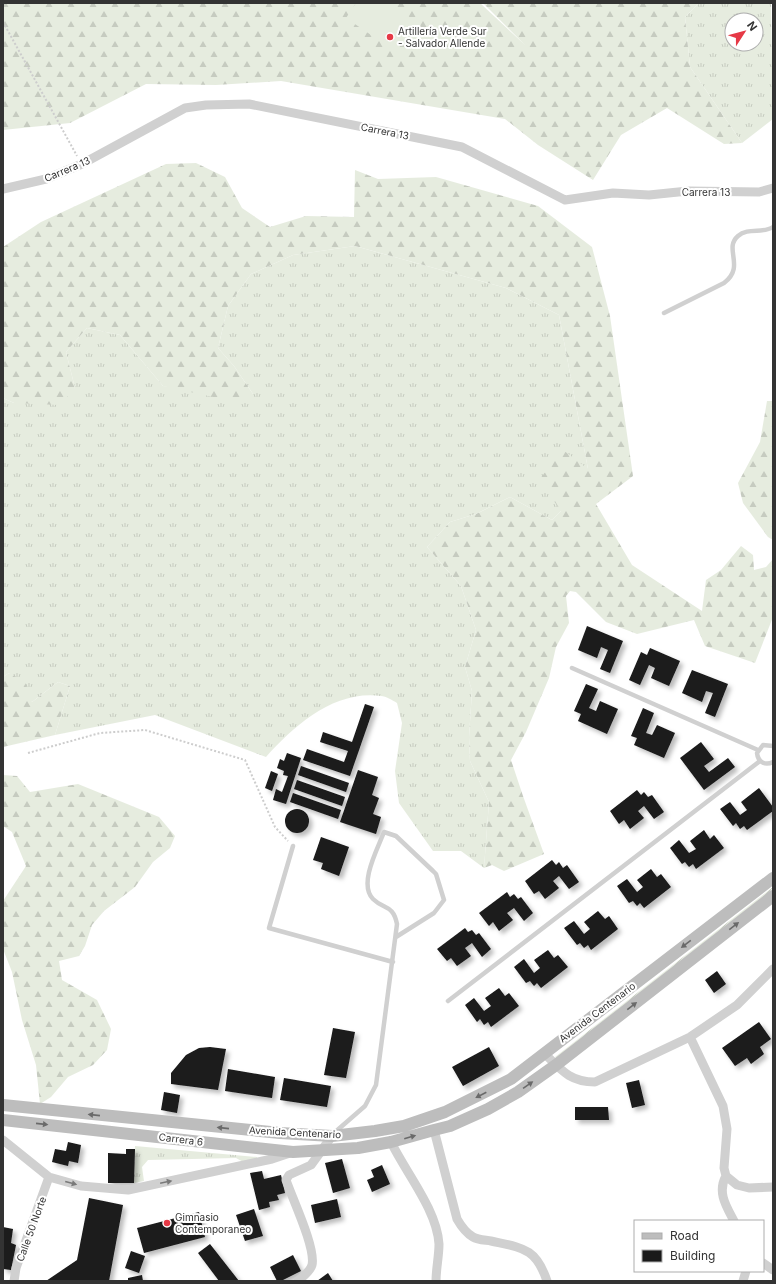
<svg xmlns="http://www.w3.org/2000/svg" width="776" height="1284" viewBox="0 0 776 1284" font-family="Inter,sans-serif">
  <style>
    .grass { fill: url(#grass-tufts); fill-rule: evenodd }
    .forest { fill: url(#forest-firs) }
    .garden { fill: url(#garden-furrows) }
    .pitch { fill: #e6ecdf }
    .building { fill: #1a1a1a; filter: url(#shadow) }
    .lines { fill: none; stroke-linecap: round; stroke-linejoin: round }
    .path { stroke: #cdcdcd; stroke-width: 2; stroke-dasharray: 2 2; stroke-linecap: butt }
    .lane { stroke: #d0d0d0; stroke-width: 4.5 }
    .street { stroke: #d0d0d0; stroke-width: 9 }
    .secondary { stroke: #bdbdbd; stroke-width: 12 }
    .oneway { fill: #6a6a6a }
    .oneway2 { fill: #7a7a7a }
    .poi-dot { fill: #e63946; stroke: #fff; stroke-width: 1.5 }
    .labels { text-anchor: middle; stroke-width: 4; stroke-linejoin: round; paint-order: stroke }
    .poi-label { font-size: 10px; fill: #333; stroke: #fff; text-anchor: start }
    .street-label { font-size: 10px; fill: #333; stroke: #fff }
  </style>
  <defs>
    <pattern id="grass-tufts" width="24" height="20" patternUnits="userSpaceOnUse"><rect width="24" height="20" fill="#e6ecdf"/><path d="M3 7l-1-3M5 7V3M7 7l1-3M15 17l-1-3M17 17v-4M19 17l1-3" fill="none" stroke="#c6cbc0"/></pattern>
    <pattern id="forest-firs" width="22" height="20" patternUnits="userSpaceOnUse"><rect width="22" height="20" fill="#e6ecdf"/><path d="M5 1l3.5 6h-7zM16 11l3.5 6h-7z" fill="#c6cbc0"/></pattern>
    <pattern id="garden-furrows" width="10" height="10" patternUnits="userSpaceOnUse"><rect width="10" height="10" fill="#e6ecdf"/><path d="M-1 1l2-2M0 10L10 0M9 11l2-2" fill="none" stroke="#c6cbc0"/></pattern>
    <filter id="shadow"><feDropShadow dx="3.5" dy="3.5" stdDeviation="2" flood-color="#0004"/></filter>
  </defs>
  <rect width="100%" height="100%" fill="#fff"/>
  <path class="grass" d="M699 3H771L773 119 742 143 690 67 685 17ZM732 20H756V44H732Z
    M355 246 506 288 559 315 588 469 561 511 552 520 510 497 476 514 450 522 427 547 461 586 476 630 465 667 472 691 469 737 470 761 489 802 484 868 461 851H433L399 803 395 771 402 723 397 703C392 700 386 696 381 696 334 690 295 725 266 757L155 715 55 735 70 686 58 682 32 702 9 673 3 677V398L14 403 75 388 66 352 87 328 120 335 163 386 253 394 234 366 218 348 228 306 251 274 293 255Z
    M135 1146 257 1157V1160L245 1163 236 1158 148 1160 142 1167 144 1181 134 1183Z"/>
  <path class="forest" d="M3 3H480L525 45 483 3H699L685 17 690 67 742 143 724 144 667 108 621 135 593 180 538 145 505 119 281 81 216 85 146 84 70 123 3 130Z
    M196 163 225 177 242 208 270 227 306 216 354 217 355 170 378 179 436 177 538 206 592 247 610 316 633 476 596 504 632 565 702 611 706 580 721 570 741 546 753 555 754 570 766 567 773 559V617L755 663 705 646 694 620 637 634 606 622 576 592 570 591 566 596 569 623 556 647 549 678 526 732 511 760 523 796 544 854 504 871 492 865 484 868 489 802 470 761 469 737 472 691 465 667 476 630 461 586 427 547 450 522 476 514 510 497 552 520 561 511 539 480 563 450 588 469 559 315 506 288 355 246 293 255 251 274 228 306 218 348 234 366 253 394 236 402 163 386 120 335 87 328 66 352 75 388 60 405 14 403 3 398V247L41 222 166 164Z
    M767 401H773V540L768 537 743 503 738 483 760 442Z
    M9 673 25 682 32 702 58 682 70 686 55 735 3 747V677Z
    M3 775 17 776 30 792 78 784 159 817 175 836 170 848 153 862 135 887 104 911 92 925 85 946 79 956 59 961 62 980 97 1000 111 1029 107 1050 93 1065 68 1077 51 1097 40 1104 36 1065 22 1020 12 972 3 949V901L26 866 12 832 3 826Z"/>
  <path class="garden" d="M773 887V889L556 1058 555 1057Z"/>
  <path class="pitch" d="M356 3H389L417 22 396 52 346 18Z"/>
  <path class="building" d="M587 626 623 641 610 673 600 669 608 650 601 647 597 658 578 650Z
    M650 648 680 661 669 686 651 678 655 668 649 665 640 685 629 680 641 652 647 655Z
    M692 670 728 684 715 717 705 713 713 693 706 691 702 702 682 693Z
    M586 684 598 689 589 708 596 711 600 701 618 709 607 734 578 721 581 714 574 711Z
    M365 704 374 707 350 776 303 760 307 749 344 762 348 751 320 742 323 732 352 742Z
    M643 708 654 713 646 733 652 735 657 725 675 733 664 758 634 745 637 738 631 736Z
    M701 742 714 759 704 766 709 772 728 758 735 767 704 790 680 758Z
    M287 753 301 758 286 804 273 800 276 789 282 792 288 776 283 775 284 771 277 768 280 759 284 761Z
    M301 766 349 783 346 792 298 775Z
    M358 770 378 777 372 795 379 798 373 814 381 817 376 834 340 822Z
    M271 771 278 774 272 791 265 788Z
    M297 780 345 797 342 806 294 789Z
    M759 788 773 807V811L747 830 744 826 740 829 736 823 733 826 720 809 730 802 740 815 747 810 741 802Z
    M637 790 641 795 644 792 648 797 652 795 664 812 654 819 644 806 638 811 644 818 630 829 624 820 619 824 610 811Z
    M293 793 341 810 338 819 290 802Z
    M285 821a12 12 0 1 1 24 0a12 12 0 1 1-24 0Z
    M704 830 710 839 714 835 724 848 696 869 693 864 689 867 685 862 682 864 670 848 679 840 689 853 696 849 690 841Z
    M321 837 349 847 339 876 321 869 323 863 313 860Z
    M552 860 556 865 559 862 563 868 567 865 579 882 569 889 559 876 553 881 559 888 545 899 539 891 534 894 525 881Z
    M651 869 657 877 661 874 671 887 644 908 640 903 637 906 633 901 629 903 617 886 627 879 637 892 643 887 637 880Z
    M507 892 510 897 514 894 518 899 521 897 533 913 524 921 514 908 507 913 513 920 499 931 493 922 489 926 479 913Z
    M598 911 605 919 609 916 618 929 591 950 588 945 584 948 580 943 577 945 564 928 574 921 584 934 590 929 584 922Z
    M465 928 468 932 472 930 476 935 479 933 491 949 482 957 472 943 465 948 471 956 457 966 451 958 447 961 437 949Z
    M548 950 554 958 558 955 568 967 541 988 537 983 534 986 530 981 526 983 514 967 524 959 534 973 540 968 534 960Z
    M717 971 726 984 714 993 705 980Z
    M499 988 505 996 509 993 519 1006 491 1027 488 1022 484 1025 480 1019 477 1022 465 1005 474 998 484 1011 491 1006 485 998Z
    M759 1022 771 1039 760 1047 764 1054 751 1064 747 1058 735 1066 722 1048Z
    M333 1028 355 1032 346 1078 324 1075Z
    M210 1047 226 1049 218 1090 171 1084V1073L186 1055 199 1048Z
    M489 1047 499 1066 463 1086 452 1067Z
    M228 1069 275 1077 272 1098 225 1091Z
    M284 1078 331 1086 327 1107 280 1100Z
    M639 1080 645 1105 632 1108 626 1083Z
    M164 1092 180 1095 177 1113 161 1110Z
    M575 1107H608L609 1120H575Z
    M68 1142 81 1145 78 1163 69 1161 68 1166 52 1162 55 1149 66 1151Z
    M126 1149H135L134 1183H108V1153L126 1154Z
    M342 1159 350 1188 333 1193 325 1163Z
    M382 1165 390 1184 372 1192 367 1180 374 1177 371 1170Z
    M262 1171 264 1179 281 1175 285 1193 277 1195 279 1200 269 1202 270 1207 259 1210 250 1173Z
    M89 1198 123 1205 109 1281H46L77 1260Z
    M337 1199 341 1217 315 1223 311 1205Z
    M254 1209 263 1236 245 1241 236 1215Z
    M199 1212 205 1237 144 1253 137 1228Z
    M3 1227 13 1229 11 1243 16 1245 11 1270 3 1269Z
    M210 1244 239 1281H219L198 1253Z
    M131 1251 145 1256 139 1273 125 1268Z
    M293 1255 301 1271 281 1281H277L270 1267Z
    M328 1273 333 1281H317Z
    M142 1275 143 1281H128V1278Z"/>
  <g class="lines">
    <path class="path" d="M3 22 77 156
      M28 753 100 733 145 730 245 760 275 827 288 841"/>
    <path class="lane" d="M664 313 724 283C746 266 723 249 738 236 748 227 763 234 773 227
      M572 668 758 750
      M773 746 763 745 757 753C758 762 765 766 773 762
      M293 846 269 928 393 962
      M448 1001 760 761
      M334 1133 365 1106 376 1085 397 924C393 904 384 910 373 899 358 884 378 848 384 832L396 836 433 871 436 874 444 900 434 913 396 937"/>
    <path class="street" d="M3 189 46 179 82 164 185 108 206 105 249 104 462 147 565 200 613 193 649 195 688 191 759 192 773 188
      M690 1037 723 1106 727 1129 724 1168 726 1176 737 1185 749 1188 773 1187
      M544 1053C561 1070 570 1082 595 1082L690 1037 737 1005 773 969
      M434 1130 457 1219C461 1226 466 1233 473 1237 478 1240 486 1240 491 1241 523 1248 536 1248 547 1281
      M3 1140 49 1177 81 1186 128 1190 272 1159 290 1153
      M391 1142C406 1173 437 1210 439 1244 439 1256 436 1269 436 1281
      M726 1176C717 1192 726 1206 734 1221
      M763 1263 773 1270
      M14 1281 16 1268 49 1177
      M298 1281C303 1276 310 1272 312 1265 316 1248 292 1198 286 1180L289 1175 311 1165 332 1136
      M743 1281 746 1271"/>
    <path class="secondary" d="M3 1105 280 1133 332 1136 375 1131 404 1126 445 1112 511 1079 773 878
      M3 1120 293 1152 358 1148 391 1142 434 1130 450 1126 488 1109 518 1092 556 1065 773 896"/>
  </g>
  <defs><path id="oneway-solid" d="M-6-.8H1V-3.2L6.5 0L1 3.2V.8H-6Z"/></defs>
  <g class="oneway">
    <use href="#oneway-solid" transform="translate(734 926) rotate(-38)"/>
    <use href="#oneway-solid" transform="translate(686 944) rotate(143)"/>
    <use href="#oneway-solid" transform="translate(632 1006) rotate(-38)"/>
    <use href="#oneway-solid" transform="translate(528 1085) rotate(-35)"/>
    <use href="#oneway-solid" transform="translate(481 1095) rotate(153)"/>
    <use href="#oneway-solid" transform="translate(94 1115) rotate(-174)"/>
    <use href="#oneway-solid" transform="translate(42 1124) rotate(6)"/>
    <use href="#oneway-solid" transform="translate(223 1128) rotate(-174)"/>
    <use href="#oneway-solid" transform="translate(410 1137) rotate(-16)"/>
  </g>
  <g class="oneway2">
    <use href="#oneway-solid" transform="translate(166 1182) rotate(-12)"/>
    <use href="#oneway-solid" transform="translate(71 1183) rotate(15)"/>
  </g>
  <g class="poi-dot">
    <circle cx="390" cy="37" r="4"/>
    <circle cx="167" cy="1223" r="4"/>
  </g>
  <g class="labels">
    <g class="poi-label">
      <text x="398" y="35">Artillería Verde Sur<tspan x="398" dy="12">- Salvador Allende</tspan></text>
      <text x="175" y="1221">Gimnasio<tspan x="175" dy="12">Contemporaneo</tspan></text>
    </g>
    <g class="street-label">
      <text transform="translate(385 131) rotate(11)" y="4">Carrera 13</text>
      <text transform="translate(67 169) rotate(-23)" y="4">Carrera 13</text>
      <text x="706" y="196">Carrera 13</text>
      <text transform="translate(597 1012) rotate(-37)" y="4">Avenida Centenario</text>
      <text transform="translate(295 1132) rotate(3)" y="4">Avenida Centenario</text>
      <text transform="translate(181 1139) rotate(7)" y="4">Carrera 6</text>
      <text transform="translate(31 1229) rotate(-70)" y="4">Calle 50 Norte</text>
    </g>
  </g>
  <rect width="776" height="1284" fill="none" stroke="#333333" stroke-width="8"/>
  <rect x="634" y="1220" width="130" height="52" fill="#ffffff" stroke="#adadad"/>
  <rect x="642" y="1233" width="20" height="6" fill="#bdbdbd" stroke="#adadad"/>
  <text x="670" y="1240" font-size="12" fill="#333333">Road</text>
  <rect x="642" y="1250" width="20" height="12" fill="#1a1a1a" stroke="#adadad"/>
  <text x="670" y="1260" font-size="12" fill="#333333">Building</text>
  <g transform="translate(744 32) rotate(54)"><circle r="19" fill="#ffffff" stroke="#adadad"/>
  <path d="M0-3L7 15L0 10L-7 15Z" fill="#e63946"/>
  <text y="-6" font-size="11" font-weight="bold" text-anchor="middle" fill="#333333">N</text>
  </g>
</svg>
